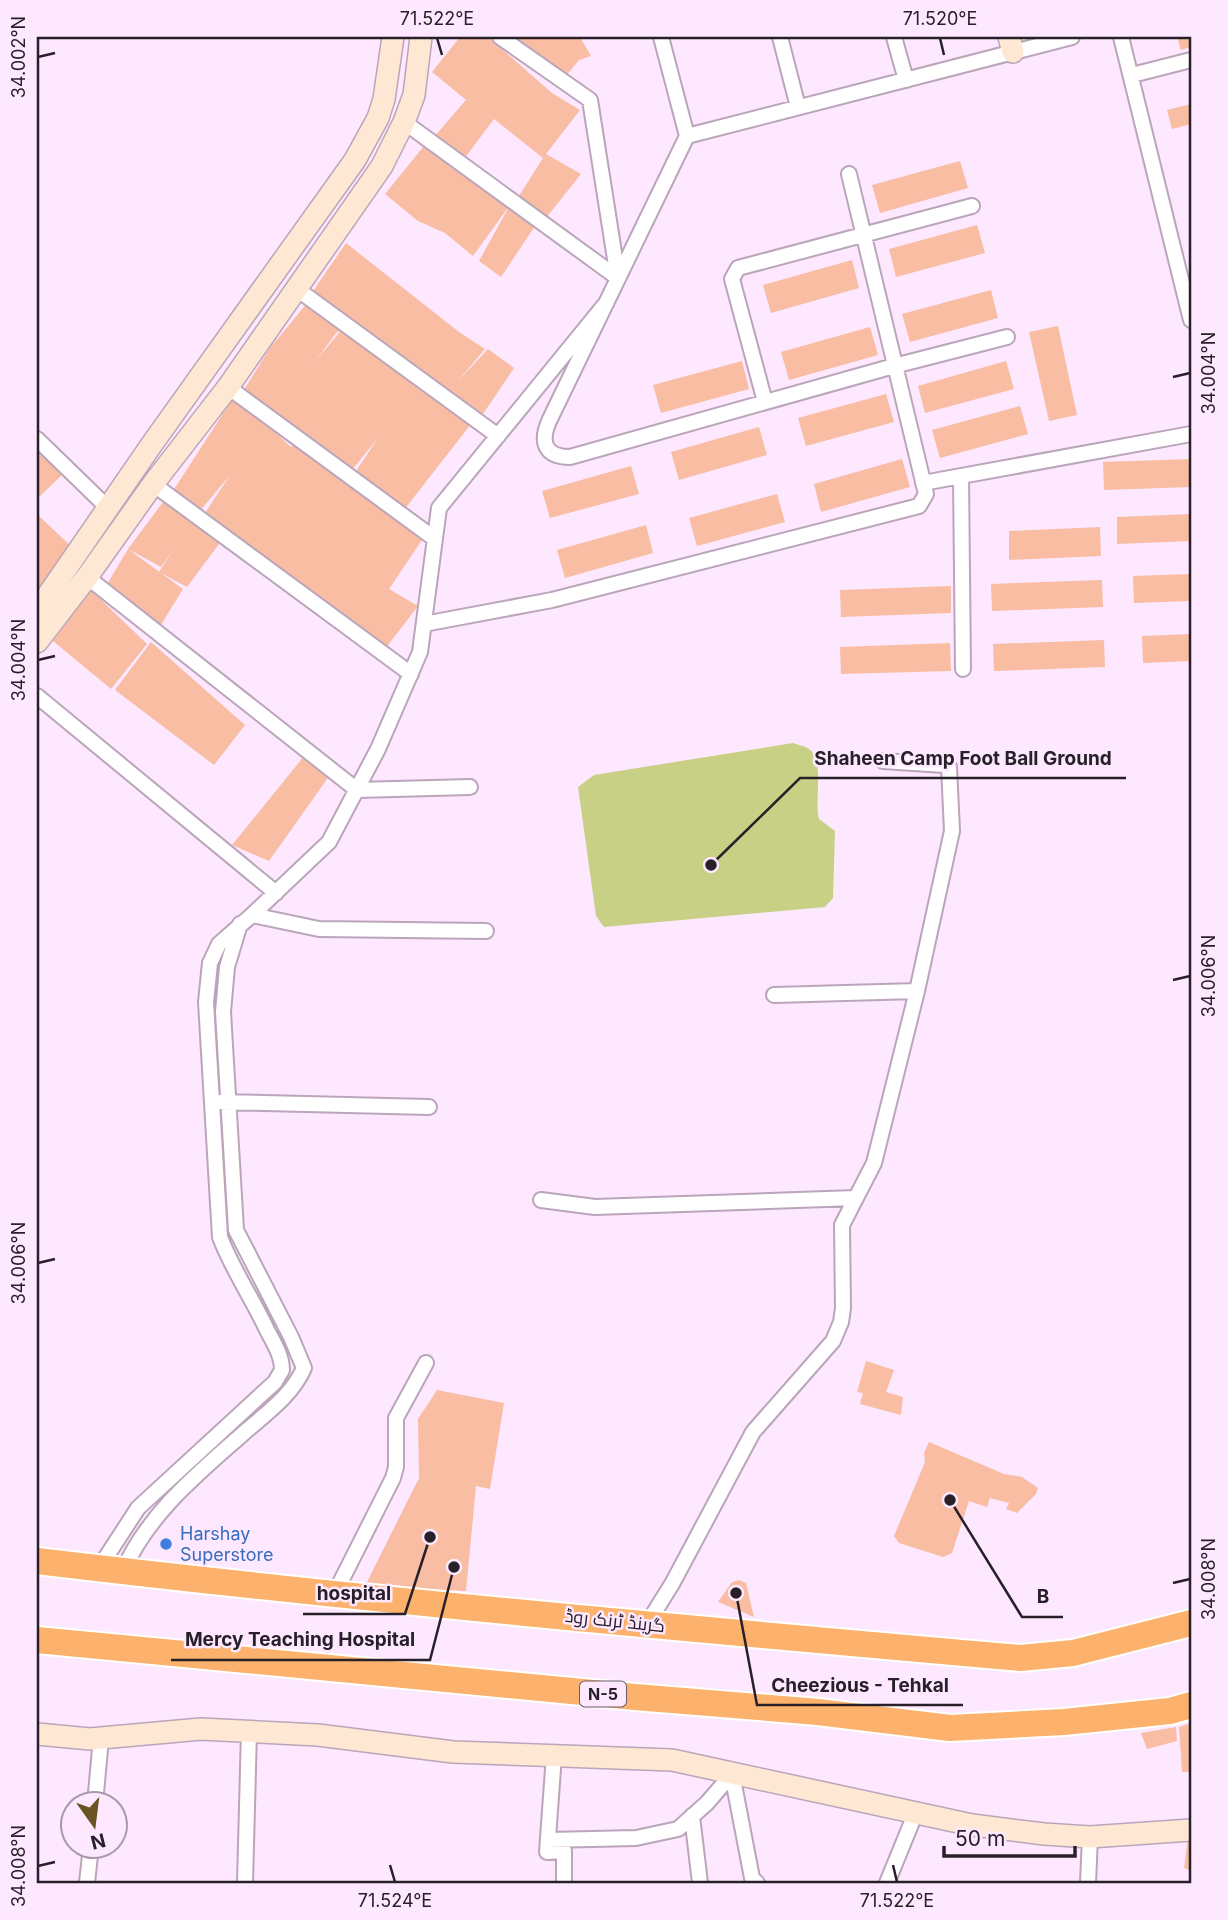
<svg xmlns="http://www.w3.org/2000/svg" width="1228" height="1920" viewBox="0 0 1228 1920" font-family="Inter,Cairo,sans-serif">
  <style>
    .green { fill: #c8d086 }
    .building { fill: #f8bda2 }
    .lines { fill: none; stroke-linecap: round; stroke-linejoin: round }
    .street-casing { stroke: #baa5bb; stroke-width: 18 }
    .secondary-casing { stroke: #baa5bb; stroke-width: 24 }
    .highway-casing { stroke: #fff; stroke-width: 30 }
    .street { stroke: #fff; stroke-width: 14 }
    .secondary { stroke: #fee8d3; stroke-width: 21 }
    .highway { stroke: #fcb26c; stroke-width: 26 }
    .ticks { fill: none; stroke: #282028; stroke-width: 2.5 }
    .shop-dot { fill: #3f7fe0; stroke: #fde8ff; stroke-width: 2.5 }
    .labels { text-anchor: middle; stroke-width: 5; stroke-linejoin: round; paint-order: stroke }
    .shield { fill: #fde8ff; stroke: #685c68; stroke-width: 2 }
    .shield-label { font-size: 16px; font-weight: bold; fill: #282028 }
    .shop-label { font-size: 18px; fill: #366cbe; stroke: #fde8ff; text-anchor: start }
    .street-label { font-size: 18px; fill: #282028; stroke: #fde8ff }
    .leader { fill: none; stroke: #282028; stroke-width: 2.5 }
    .callout-dot { fill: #282028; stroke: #fde8ff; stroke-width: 2.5 }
    .callout-label { font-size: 19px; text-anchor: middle; font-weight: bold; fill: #282028; stroke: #fde8ff; stroke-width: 5; stroke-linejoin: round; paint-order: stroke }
    .neatline { fill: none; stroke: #282028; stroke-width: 2.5 }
    .ticks-label { font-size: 18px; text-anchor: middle; fill: #282028 }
  </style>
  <rect width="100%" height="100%" fill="#fde8ff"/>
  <path class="green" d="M793 743C798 745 805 746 809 749 825 759 814 801 819 819L835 831 833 898 825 907 604 927 596 916 578 787 594 775Z"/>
  <path class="building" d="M460 37H488L552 93 580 110 546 154 581 174 546 218 519 196 543 158 494 119 464 159 434 137 466 100 432 72Z
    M516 37H580L591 56 579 60 565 77Z
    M1177 37H1191V47L1181 50Z
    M1191 104V124L1172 129 1167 110Z
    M424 146 480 187 482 184 537 223 501 277 479 261 510 205 473 256 445 233 418 221 385 194Z
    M960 161 968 188 880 213 872 185Z
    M977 225 985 253 896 277 889 249Z
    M346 243 459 332 485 349 457 382 488 349 514 368 483 414 350 318 348 322 311 294Z
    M852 260 859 288 771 313 763 285Z
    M991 290 998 318 910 342 902 314Z
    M308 302 342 329 336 333 315 362 342 329 471 424 404 510 356 471 378 438 352 470 242 393 270 348Z
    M1058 326 1077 415 1049 421 1029 332Z
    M870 327 878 355 789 380 781 352Z
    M742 361 749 389 661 413 653 385Z
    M1006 361 1014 389 925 413 918 386Z
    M886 394 894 422 806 446 798 418Z
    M235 395 291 447 296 441 424 537 389 589 418 606 385 649 255 551 229 535 205 513 230 475 200 511 171 494Z
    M1020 406 1028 434 940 458 932 430Z
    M759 427 767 455 679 480 671 452Z
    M37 441 65 472 37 499Z
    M902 459 910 487 821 512 814 484Z
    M1191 459V487L1104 490 1103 462Z
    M631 466 639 494 550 518 542 491Z
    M777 494 785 522 697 546 689 518Z
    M166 498 222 540 187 587 159 572 174 549 161 567 128 549 183 589 159 628 106 586 128 549Z
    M37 514 75 550 37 598Z
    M1191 514V541L1117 544V517Z
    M646 525 653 553 565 578 557 550Z
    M1100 527 1101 556 1009 560V531Z
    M1191 574V601L1134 603 1133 576Z
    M1102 580 1103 607 992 611 991 584Z
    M951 586V613L841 617 840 590Z
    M91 590 147 644 111 689 53 641Z
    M1191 634V661L1143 663 1142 636Z
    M1104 640 1105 667 994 671 993 644Z
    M151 642 245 725 214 765 115 690Z
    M950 643 951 671 841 674 840 647Z
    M305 755 330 775 269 861 232 845Z
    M866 1361 894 1370 886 1392 903 1397 901 1415 860 1404 863 1393 857 1392Z
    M437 1390 504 1403 490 1489 476 1486 466 1591 365 1586 419 1478 418 1419Z
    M929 1442 1004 1474 1022 1477 1038 1488 1036 1494 1017 1513 1006 1509 1009 1503 990 1498 987 1507 969 1501 952 1553 943 1557 899 1543 894 1536 925 1462 924 1453Z
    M739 1580 746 1583 754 1617 718 1602 732 1582Z
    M1191 1723V1772H1182L1179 1727Z
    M1176 1727 1177 1741 1147 1749 1141 1733Z
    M1188 1838H1191V1871L1184 1868Z"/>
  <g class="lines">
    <defs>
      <path id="street" d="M500 37 590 100 618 278
        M661 37 687 136 550 419C540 440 543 457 570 457L894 366 1007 337
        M780 37 798 107
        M894 37 906 80
        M1121 37 1191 320
        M1132 75 1191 60
        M404 122 618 278
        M687 136 1072 37
        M297 289 498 436
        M228 387 435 539
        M765 402 732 279 738 268 972 206
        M37 439 108 508
        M961 477 963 669
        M923 483 1191 434
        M153 484 411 674
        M87 577 357 790 470 787
        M424 624 552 600 919 506 926 494 849 174
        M37 696 276 893
        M252 915 319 929 486 931
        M774 995 917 991
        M220 1102 429 1107
        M541 1200 595 1207 855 1198
        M99 1568 138 1508 275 1382 282 1370C282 1356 274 1343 267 1330 252 1298 232 1269 220 1237L206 1002 210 963 219 944 252 915 329 842 378 749 420 652 439 508 607 302
        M123 1571C149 1512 199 1473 246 1431 268 1412 292 1395 304 1368L291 1337 236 1230 223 1012 227 967 240 924
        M335 1593 393 1478 396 1467V1418L426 1363
        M647 1624 672 1584 753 1432 833 1341 841 1322 843 1308 842 1225 874 1163 917 991 952 831 949 767 944 765 883 761
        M554 1755 547 1852 564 1851V1883
        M732 1774 752 1878 757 1883
        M95 1804 101 1738
        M692 1816 700 1883
        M548 1840 636 1838 678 1829 707 1803 732 1774
        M87 1883 91 1846
        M245 1883 249 1731
        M887 1883 916 1812
        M1088 1883 1090 1837"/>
      <path id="secondary" d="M1009 37 1013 52
        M37 611 152 444 355 160 378 118 384 99 393 37
        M37 642 87 577 153 484 228 387 382 166 404 122 414 95 421 37
        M37 1734 90 1739 201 1729 318 1735 453 1752 672 1760 972 1825 1044 1834 1090 1837 1191 1830"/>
      <path id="highway" d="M37 1561C364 1600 692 1629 1020 1658L1073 1653 1191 1623
        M37 1640 635 1697 818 1712 950 1728 1064 1722 1170 1711 1191 1705"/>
    </defs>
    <use href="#street" class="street-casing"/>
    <use href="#secondary" class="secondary-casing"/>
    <use href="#highway" class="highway-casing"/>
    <use href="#street" class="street"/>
    <use href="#secondary" class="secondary"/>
    <use href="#highway" class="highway"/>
  </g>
  <path class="ticks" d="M437 38 442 55M940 38 944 55M38 57 55 53M1173 377 1190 373M38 660 55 656M1173 980 1190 976M38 1263 55 1259M1173 1583 1190 1579M390 1865 395 1882M893 1865 897 1882M38 1866 55 1862"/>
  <circle class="shop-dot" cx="166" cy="1544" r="7"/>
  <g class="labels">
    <rect class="shield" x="580" y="1681.5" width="46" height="25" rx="5"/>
    <g class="shield-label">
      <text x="603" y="1700">N-5</text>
    </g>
    <g class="shop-label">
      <text x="180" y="1540">Harshay<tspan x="180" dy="21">Superstore</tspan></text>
    </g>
    <g class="street-label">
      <text transform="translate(615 1621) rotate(6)" y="6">گرینڈ ٹرنک روڈ</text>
    </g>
  </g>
  <path class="leader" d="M711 865L800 778H1126M430 1537L405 1614H303M950 1500L1022 1617H1063M454 1567L430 1660H171M736 1593L757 1705H963"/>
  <g class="callout-dot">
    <circle cx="711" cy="865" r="7"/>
    <circle cx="430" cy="1537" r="7"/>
    <circle cx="950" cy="1500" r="7"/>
    <circle cx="454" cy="1567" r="7"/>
    <circle cx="736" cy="1593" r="7"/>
  </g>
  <g class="callout-label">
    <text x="963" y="765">Shaheen Camp Foot Ball Ground</text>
    <text x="354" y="1600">hospital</text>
    <text x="1043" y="1603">B</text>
    <text x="300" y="1646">Mercy Teaching Hospital</text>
    <text x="860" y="1692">Cheezious - Tehkal</text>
  </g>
  <rect width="1228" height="1920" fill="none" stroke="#fde8ff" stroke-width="77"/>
  <g transform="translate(94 1825) rotate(166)"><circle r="33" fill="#fde8ff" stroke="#a898a9" stroke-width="2"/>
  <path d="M0-5L12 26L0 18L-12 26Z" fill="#695322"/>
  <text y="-10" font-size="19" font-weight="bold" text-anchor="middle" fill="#282028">N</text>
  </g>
  <path d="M944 1846v10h131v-10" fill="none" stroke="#282028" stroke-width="3.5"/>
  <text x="955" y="1846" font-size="21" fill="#282028" stroke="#fde8ff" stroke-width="5" paint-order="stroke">50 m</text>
  <rect x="38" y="38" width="1152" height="1844" class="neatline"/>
  <g class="ticks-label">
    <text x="437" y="25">71.522°E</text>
    <text x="940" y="25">71.520°E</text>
    <text transform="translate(19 57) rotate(-90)" y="6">34.002°N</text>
    <text transform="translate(1209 373) rotate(-90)" y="6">34.004°N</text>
    <text transform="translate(19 660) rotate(-90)" y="6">34.004°N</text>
    <text transform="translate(1209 976) rotate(-90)" y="6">34.006°N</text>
    <text transform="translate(19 1263) rotate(-90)" y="6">34.006°N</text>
    <text transform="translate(1209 1579) rotate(-90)" y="6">34.008°N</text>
    <text transform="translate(19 1866) rotate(-90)" y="6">34.008°N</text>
    <text x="395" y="1907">71.524°E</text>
    <text x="897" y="1907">71.522°E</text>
  </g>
</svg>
